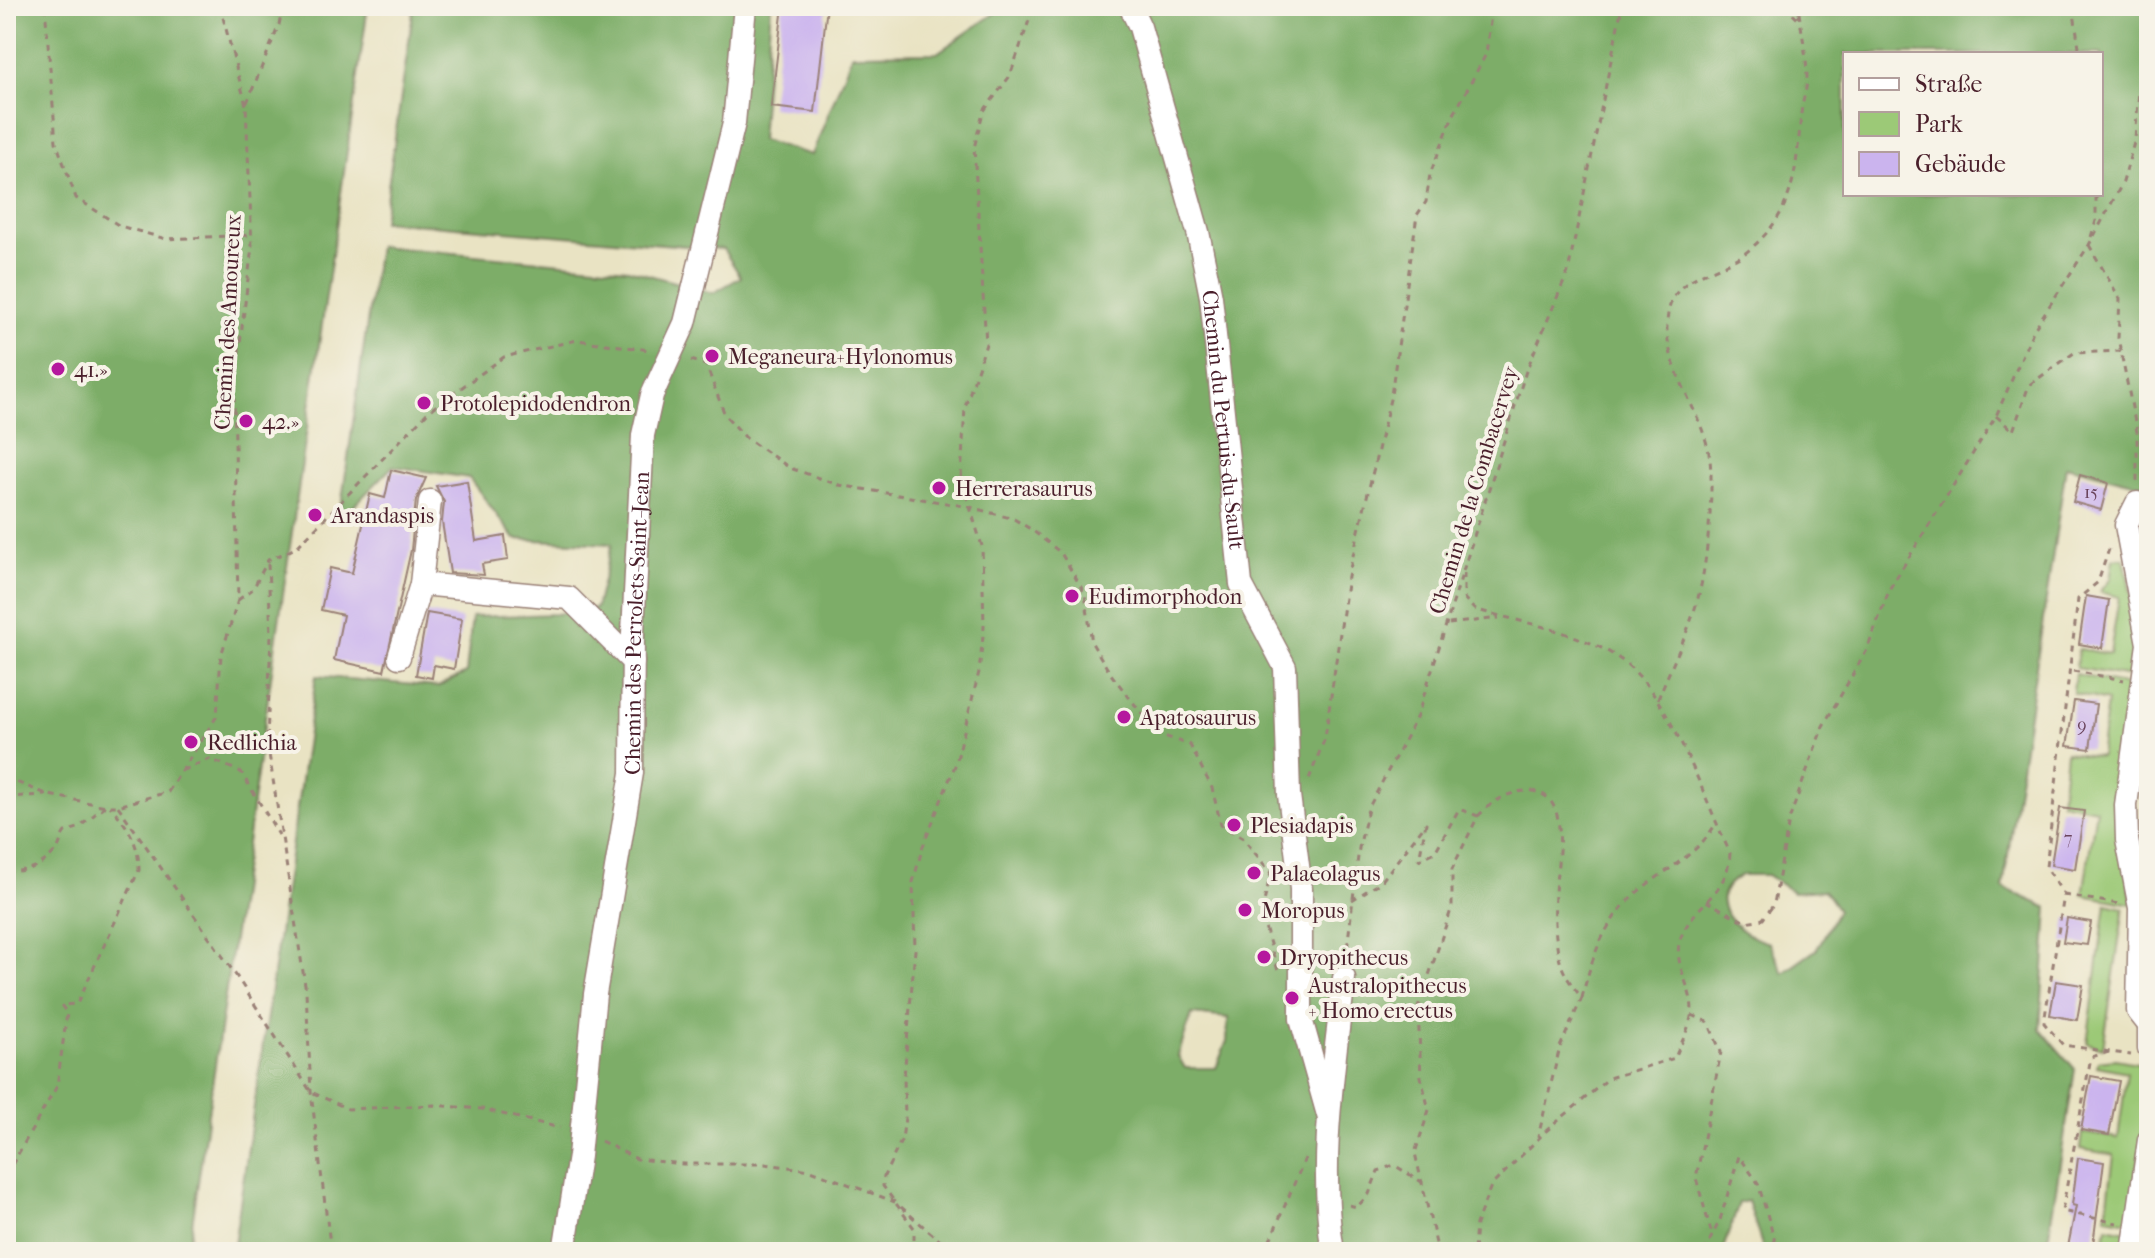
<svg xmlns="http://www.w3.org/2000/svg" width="2155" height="1258" viewBox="0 0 2155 1258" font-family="'IM FELL French Canon',serif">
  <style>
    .green { fill: #9cc977; stroke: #737451; stroke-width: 2 }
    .forest { fill: #7dad68; stroke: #64664a; stroke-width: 2; fill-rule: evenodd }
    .building { fill: #cbb4ee }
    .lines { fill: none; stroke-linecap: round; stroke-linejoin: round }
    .minor-casing { stroke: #9a8177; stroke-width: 25 }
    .path { stroke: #9a8177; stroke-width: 3; stroke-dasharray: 6 6; stroke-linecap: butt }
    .minor { stroke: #fff; stroke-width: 22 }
    .poi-dot { fill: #b5179e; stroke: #f7f3e8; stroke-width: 3 }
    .labels { text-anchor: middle; stroke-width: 8; stroke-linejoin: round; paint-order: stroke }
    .number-label { font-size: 18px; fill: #6a445c }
    .street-label { font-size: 22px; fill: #4a1f2b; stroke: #f7f3e8 }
    .poi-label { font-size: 22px; fill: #4a1f2b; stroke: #f7f3e8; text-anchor: start }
  </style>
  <rect width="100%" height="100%" fill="#f7f3e8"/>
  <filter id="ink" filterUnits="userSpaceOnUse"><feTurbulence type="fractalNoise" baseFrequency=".0125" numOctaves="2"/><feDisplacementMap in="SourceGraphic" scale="16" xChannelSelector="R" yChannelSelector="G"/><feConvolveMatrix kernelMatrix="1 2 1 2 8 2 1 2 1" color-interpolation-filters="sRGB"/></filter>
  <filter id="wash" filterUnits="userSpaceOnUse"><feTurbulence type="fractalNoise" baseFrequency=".006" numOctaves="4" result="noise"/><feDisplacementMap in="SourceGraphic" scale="32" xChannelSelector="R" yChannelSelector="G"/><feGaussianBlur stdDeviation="1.8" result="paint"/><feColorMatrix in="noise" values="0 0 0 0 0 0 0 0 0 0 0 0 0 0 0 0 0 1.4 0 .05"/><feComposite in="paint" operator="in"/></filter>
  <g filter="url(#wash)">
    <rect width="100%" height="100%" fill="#e9e3c3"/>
    <path class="green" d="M2124 558 2137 623V678L2076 668 2078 649 2110 654 2119 597 2100 592 2110 580 2113 559Z
      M2075 674 2132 686 2117 780V807L2132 904 2083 895 2096 809 2061 802 2066 752 2100 757 2107 701 2073 693Z
      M2106 904 2124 908 2103 1048 2087 1043Z
      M2115 1059 2137 1063 2147 1069V1103L2130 1221 2106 1217 2114 1155 2080 1149 2082 1133 2118 1138 2127 1072 2097 1066 2098 1061Z
      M2107 1227 2127 1231 2124 1252H2102Z"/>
    <path class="forest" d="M6 6H368L188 1252H6Z
      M414 6H771L761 140 812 155 852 54 937 53 998 11V6H2149V487L2066 466 2003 888 2048 908 2040 1029 2075 1069 2046 1252H1764L1748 1201 1739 1203 1722 1252H233L316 676 438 687 466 673 472 617 556 614 596 608 612 544 515 539 469 478 393 466 339 521 378 246 628 269 713 293 741 277 723 249 383 221ZM1845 54H2101V194H1845ZM1742 875H1767L1793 892 1824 890 1838 910 1817 949 1783 973 1769 943C1738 935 1698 898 1742 875ZM1192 1014 1228 1018 1227 1041 1216 1068H1185L1178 1056Z"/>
    <g id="blocks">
      <path class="building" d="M783 6H827L815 112 771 107Z
        M391 470 426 478 416 500 411 550 384 671 334 660 343 615 321 610 330 568 352 573 370 494 385 498Z
        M2080 475 2108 483 2101 510 2073 502Z
        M467 481 476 541 505 536 508 560 482 564 484 575 450 573 442 522 444 502 436 486Z
        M2086 596 2109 600 2102 648 2079 644Z
        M427 613 462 619 454 669 434 665 432 678 416 675Z
        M2074 701 2096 704 2090 749 2067 746Z
        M2060 808 2084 811 2075 869 2051 865Z
        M2067 918 2091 922 2087 945 2063 942Z
        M2056 981 2083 985 2077 1020 2050 1015Z
        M2091 1076 2119 1081 2109 1135 2081 1130Z
        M2078 1158 2104 1162 2092 1252H2067L2076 1206 2072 1205Z"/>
    </g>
  </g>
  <g filter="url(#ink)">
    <use href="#blocks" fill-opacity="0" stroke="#9a8177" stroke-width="2"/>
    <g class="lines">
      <defs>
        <g id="minor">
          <path id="s1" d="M1130 6 1140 27 1198 232 1211 297 1241 584 1285 667 1289 795 1301 889V1019L1328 1115"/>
          <path d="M2137 503 2126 525 2148 644 2126 805 2127 840 2140 908 2138 1011 2149 1025"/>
          <path d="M421 584 569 598 633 662"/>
          <path d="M399 657 421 584 430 501"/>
          <path d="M2149 1030V1048"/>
          <path id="s2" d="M564 1252 579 1156 595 994 632 773 633 633 643 435 652 395 685 323 734 123 745 6"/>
          <path d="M1333 1252C1318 1163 1334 1068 1344 978"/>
          <path d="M2133 1252 2149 1140"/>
        </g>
      </defs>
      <use href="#minor" class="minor-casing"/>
      <path class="path" d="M45 6 56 142 76 198 120 226 166 239 251 235
        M220 6 246 105
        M1784 6 1799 20
        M2073 6 2080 54
        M2091 237 2096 221V194
        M2089 245 2120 299 2118 338 2137 432V483
        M691 360 706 365 725 415 746 438 790 468 839 485 970 507 1014 519 1032 530 1061 553 1085 594 1092 643 1110 673 1158 734 1190 745 1212 788 1221 825 1243 838 1271 873 1261 914 1279 974
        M1996 416 2013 431 2029 385 2074 353 2121 351
        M2109 549 2098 582 2078 599 2046 867 2064 895 2044 1023 2063 1045 2131 1055
        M268 564 271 634 267 741 306 991 311 1092 331 1252
        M1464 573V598L1474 609C1522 623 1583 631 1624 662 1671 698 1704 798 1730 853 1728 895 1695 902 1681 937 1670 965 1697 991 1691 1017 1688 1031 1680 1045 1675 1058L1609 1078 1546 1131 1491 1186 1476 1224 1474 1252
        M238 600 253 589 268 560 296 548 429 411 504 357 577 340 649 350
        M1449 624 1499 618
        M2073 671 2124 680
        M1658 699C1671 666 1689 632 1698 598 1707 566 1715 485 1709 453 1700 406 1657 359 1669 309 1677 274 1719 272 1744 254 1795 215 1796 172 1801 114 1802 102 1807 90 1807 78 1807 55 1801 29 1798 6
        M183 770 210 759 241 772 279 835
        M6 778 49 795 106 806H118L168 792 217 716 221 656 238 600 234 391 252 247 246 105 279 25 283 6
        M1309 779 1325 738 1348 577 1391 395 1417 215 1426 202 1430 174 1453 116 1486 54 1492 6
        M6 797 46 795
        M118 806 237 977 311 1092 348 1109 434 1105 482 1109 560 1128
        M1478 816C1491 803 1506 792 1526 791 1575 789 1556 865 1555 894 1554 915 1555 941 1560 961 1564 975 1573 987 1582 998L1560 1047 1538 1137
        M6 872C28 871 42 867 57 849 61 844 60 838 65 832L78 828 105 806
        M2064 895 2119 904
        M1352 900 1381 882 1426 823 1419 860 1435 852 1459 809 1478 816 1452 869V907L1418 1008 1421 1077 1429 1110 1415 1153 1438 1252
        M1706 901 1745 922 1763 919 1774 904 1789 820 1823 726 1867 650 1890 588 1996 416 2033 331 2089 245 2123 182 2135 139 2140 79 2149 53
        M1346 958 1359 848 1368 809 1418 714 1526 371 1568 272 1622 6
        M1582 998C1592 955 1606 917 1641 889 1668 868 1699 854 1716 823
        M1692 1015 1708 1022 1721 1052 1696 1178 1712 1235
        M2109 1052 2091 1057 2062 1211 2117 1223
        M601 1141 637 1159 683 1164H765L811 1170 895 1202
        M6 1175 57 1086 67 1013 61 1005 77 1004 139 870C139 843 128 826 110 806
        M1349 1205 1357 1207 1369 1194 1378 1171 1394 1165 1425 1184
        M901 1207 953 1252
        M914 1252V1228L883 1186 884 1176 902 1139 905 1118 904 1077 915 950 913 882 923 846 956 763 979 672 984 627 982 546 961 478 965 407 986 344 974 148 983 112 1010 76 1034 6
        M1077 1252H1080
        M1265 1252 1306 1156
        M1704 1252 1720 1220 1739 1156 1758 1183 1778 1252"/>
      <use href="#minor" class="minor"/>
    </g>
  </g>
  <g class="poi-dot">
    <circle cx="712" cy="356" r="8"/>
    <circle cx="58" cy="369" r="8"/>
    <circle cx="424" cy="403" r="8"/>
    <circle cx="246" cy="421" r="8"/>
    <circle cx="939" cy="488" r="8"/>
    <circle cx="315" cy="515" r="8"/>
    <circle cx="1072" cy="596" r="8"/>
    <circle cx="1124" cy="717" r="8"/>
    <circle cx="191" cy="742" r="8"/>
    <circle cx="1234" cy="825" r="8"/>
    <circle cx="1254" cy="873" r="8"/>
    <circle cx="1245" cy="910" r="8"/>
    <circle cx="1264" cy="957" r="8"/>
    <circle cx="1292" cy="998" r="8"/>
  </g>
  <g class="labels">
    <g class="number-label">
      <text x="2091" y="498">15</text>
      <text x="2082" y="731">9</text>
      <text x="2068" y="844">7</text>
    </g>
    <g class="street-label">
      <text transform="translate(227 322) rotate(-87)" y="8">Chemin des Amoureux</text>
      <text dy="8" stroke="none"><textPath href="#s1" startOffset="426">Chemin du Pertuis-du-Sault</textPath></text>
      <text transform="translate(1473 490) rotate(-73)" y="8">Chemin de la Combacervey</text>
      <text dy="8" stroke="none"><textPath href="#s2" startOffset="634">Chemin des Perrolets-Saint-Jean</textPath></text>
    </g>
    <g class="poi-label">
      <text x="728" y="364">Meganeura+Hylonomus</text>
      <text x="74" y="377">41.»</text>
      <text x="440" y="411">Protolepidodendron</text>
      <text x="262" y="429">42.»</text>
      <text x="955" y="496">Herrerasaurus</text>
      <text x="331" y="523">Arandaspis</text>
      <text x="1088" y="604">Eudimorphodon</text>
      <text x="1140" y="725">Apatosaurus</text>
      <text x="207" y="750">Redlichia</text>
      <text x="1250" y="833">Plesiadapis</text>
      <text x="1270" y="881">Palaeolagus</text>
      <text x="1261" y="918">Moropus</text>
      <text x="1280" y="965">Dryopithecus</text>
      <text x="1308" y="993">Australopithecus<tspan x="1308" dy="25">+ Homo erectus</tspan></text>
    </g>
  </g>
  <rect width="2155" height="1258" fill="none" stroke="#f7f3e8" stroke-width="32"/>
  <rect x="1843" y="52" width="260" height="144" fill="#f7f3e8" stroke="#b29e9c" stroke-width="2"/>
  <rect x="1859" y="78" width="40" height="12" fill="#ffffff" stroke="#b29e9c" stroke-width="2"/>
  <text x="1915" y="92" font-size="24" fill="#4a1f2b">Straße</text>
  <rect x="1859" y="112" width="40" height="24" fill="#9cc977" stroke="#b29e9c" stroke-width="2"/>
  <text x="1915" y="132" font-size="24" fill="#4a1f2b">Park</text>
  <rect x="1859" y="152" width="40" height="24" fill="#cbb4ee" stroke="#b29e9c" stroke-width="2"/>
  <text x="1915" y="172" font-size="24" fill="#4a1f2b">Gebäude</text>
</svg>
